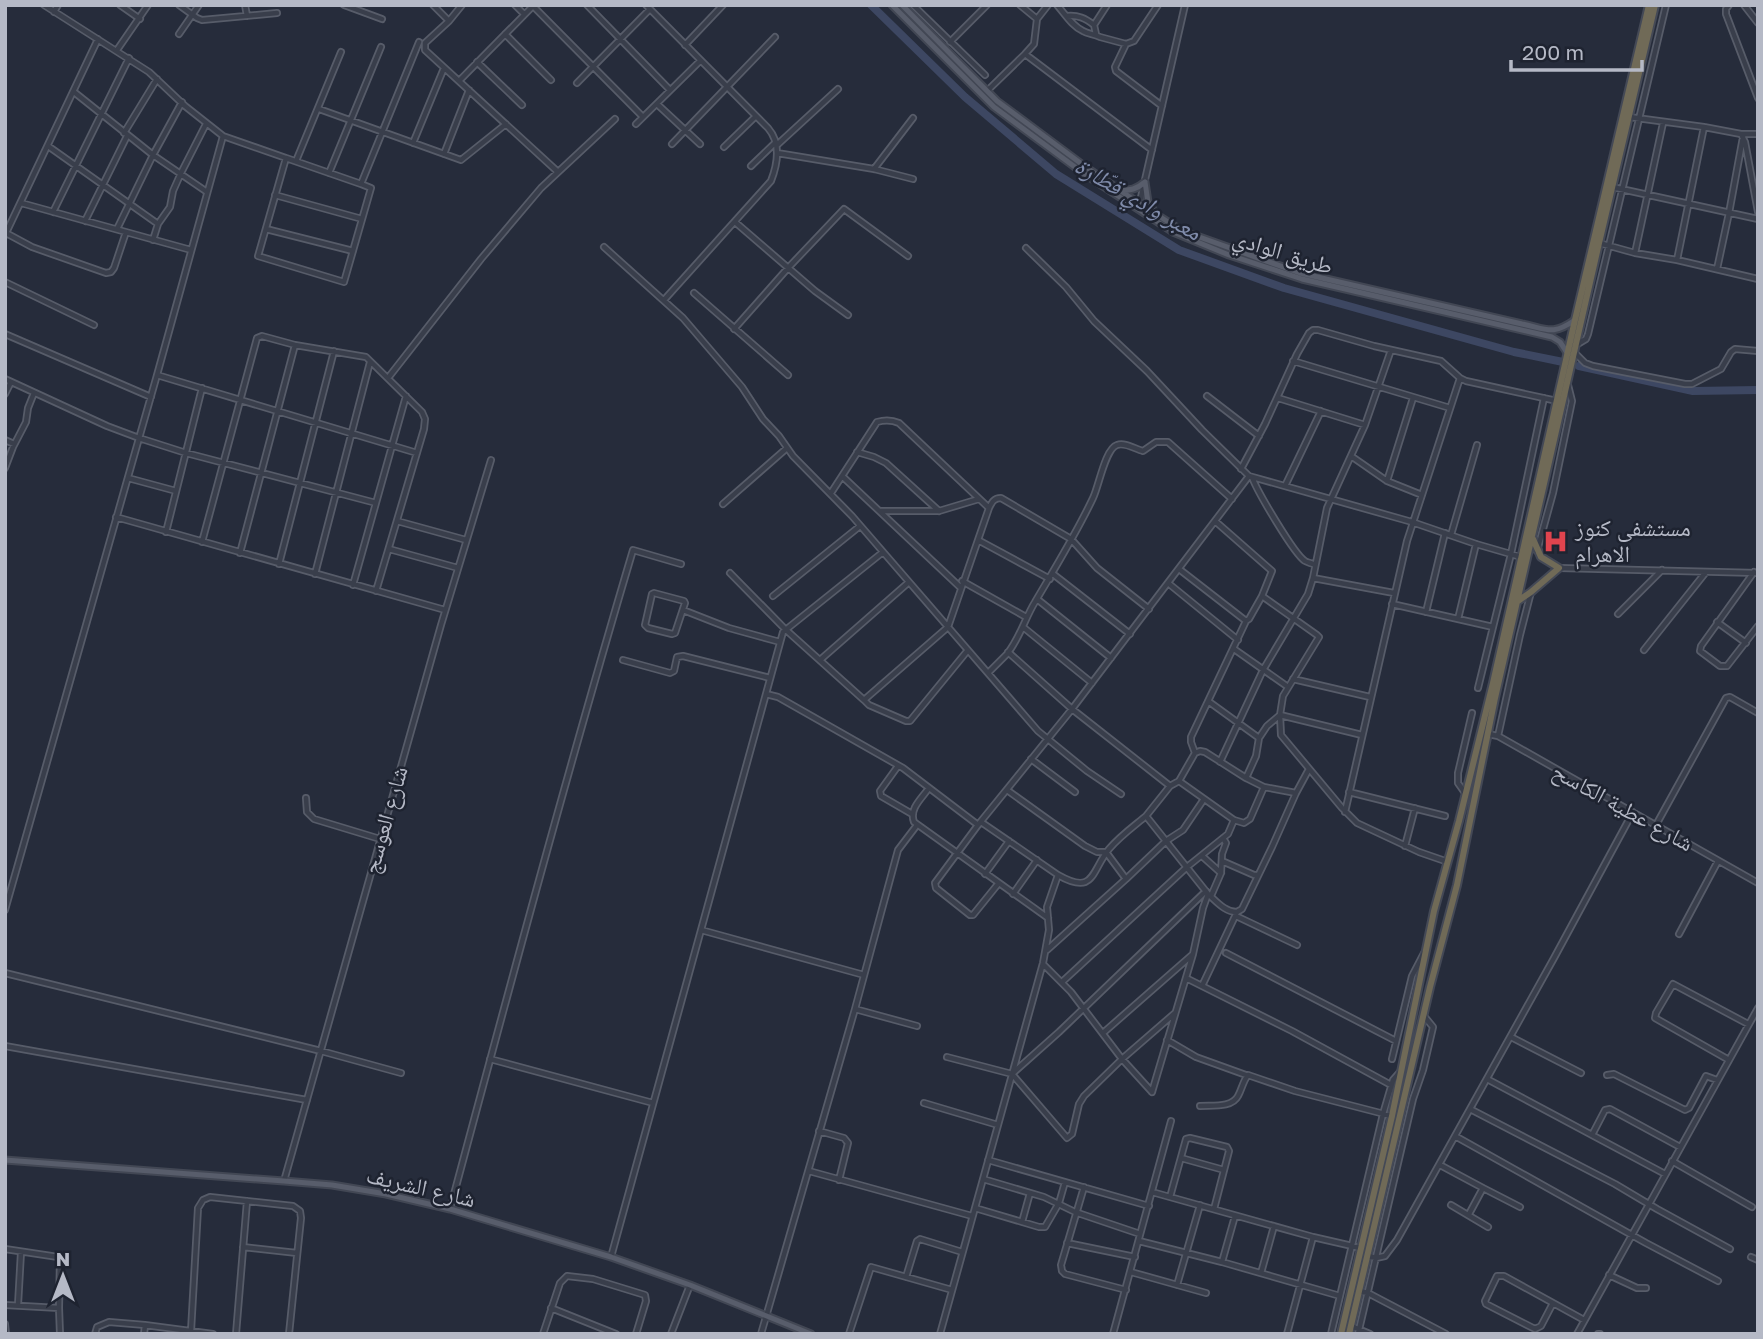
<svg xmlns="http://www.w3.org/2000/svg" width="1763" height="1339" viewBox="0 0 1763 1339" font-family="'Golos Text','Noto Naskh Arabic',sans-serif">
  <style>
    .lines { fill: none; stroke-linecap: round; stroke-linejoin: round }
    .river { stroke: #3d4762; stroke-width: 8 }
    .minor-casing { stroke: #575c69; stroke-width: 8 }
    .major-casing { stroke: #424754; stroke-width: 9 }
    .highway-casing { stroke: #444956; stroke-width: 10 }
    .minor { stroke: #393e4b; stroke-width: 4.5 }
    .major { stroke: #585d6b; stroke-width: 5 }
    .highway { stroke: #706a57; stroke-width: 6 }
    .labels { text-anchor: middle; stroke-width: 5; stroke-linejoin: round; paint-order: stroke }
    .street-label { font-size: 23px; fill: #b5b9c6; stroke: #1e2330 }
    .poi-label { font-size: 23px; fill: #b5b9c6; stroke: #1e2330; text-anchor: start }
    .water-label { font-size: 24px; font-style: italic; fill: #808cab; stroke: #1e2330 }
  </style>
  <rect width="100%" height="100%" fill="#262c3b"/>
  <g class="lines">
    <path class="river" d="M871 5 965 97 1056 174 1179 250 1284 288 1514 352 1563 362
      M1579 366 1693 391 1758 390"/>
    <defs>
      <path id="minor" d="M120 5 140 19
        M179 5 197 18 202 20 277 13
        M245 5 247 16
        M344 5 382 19
        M433 5 449 21
        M462 5 449 21 425 43V50L558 172
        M515 5 524 14
        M587 5 670 90
        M646 5 768 128C781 143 778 163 771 181L664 300
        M913 5 985 75
        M1020 5 1037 19
        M1057 5C1065 14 1072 26 1083 31 1088 34 1094 34 1100 37L1126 44 1134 41 1158 5
        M1729 5 1726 9V14L1758 98
        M1744 5 1758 23
        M533 6 643 117
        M54 12 58 5
        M1067 16C1078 15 1085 18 1094 25
        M179 34 199 5
        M505 34 551 80
        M1096 34 1094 25 1107 5
        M950 42 987 5
        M1126 44 1115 67 1116 71 1162 106
        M685 45 723 5
        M117 50 148 5
        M1025 54 1034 44 1037 19 1048 5
        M477 62 522 105
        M459 81 533 6
        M577 83 650 9
        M987 91 1025 54 1152 150
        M74 92 153 155 207 192
        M657 104 700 144
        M319 109 461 160 506 124
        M1629 117 1704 127 1741 134 1745 142 1758 212
        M636 124 700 61
        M124 133 157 79
        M1742 134H1758
        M223 136 286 158 258 256 344 282 371 188 361 184 419 42
        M413 143 444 68
        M672 144 775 37
        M777 145 838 89
        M48 146 158 224
        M724 147 756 116
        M777 153 874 169 913 179
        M444 154 469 90
        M286 158 361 184
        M296 161 341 52
        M751 166 776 142
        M874 169 913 118
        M329 173 381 47
        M1612 187 1758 219
        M275 195 362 219
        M21 203 191 250
        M1139 206 1185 5
        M53 212 129 58
        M85 221 127 136
        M735 222 815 291 848 315
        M117 229 153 155 182 102
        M266 229 353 251
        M6 233 32 247 106 273 111 272 114 268 126 232
        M5 235 98 39
        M153 240 158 224 170 207 173 191 181 173 206 124
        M1599 243 1635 253 1677 260 1758 279
        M604 247 683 318 742 387 763 419 779 436 793 456 852 516 1038 731 1087 771 1121 794
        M1026 248 1066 287 1094 321 1147 371 1202 430 1249 476
        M1635 253 1663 123
        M1677 260 1704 127
        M1717 269 1729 213 1743 137
        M5 282 94 325
        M694 293 788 375
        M734 329 788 268 844 209 908 256
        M5 334 151 397
        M1576 345 1586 339 1588 334 1666 5
        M1574 352 1585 363 1593 366 1685 384H1692L1721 369 1731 352 1735 349 1758 351
        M1293 361 1450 408
        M157 375 417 453
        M388 378 481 259 541 188 615 119
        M5 379 107 426 139 438 186 453 376 503
        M5 394 11 382
        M1207 396 1259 436
        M1278 398 1365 425
        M5 440 14 444
        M857 452 874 457 886 463 939 511
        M1351 456 1387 481 1422 495
        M5 468 13 447 26 422 28 408 34 393
        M1241 469 1265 424 1297 354 1309 333 1313 330H1318L1374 346 1441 361 1460 378 1466 381 1557 401
        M842 476 960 587
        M1252 477C1257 491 1294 554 1305 561 1306 562 1314 564 1315 565
        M128 478 176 491
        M1387 481 1413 398
        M1285 486 1321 411
        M831 493 877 422C884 420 892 420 899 423L989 508
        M723 504 787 448
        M880 511H939L979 499
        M116 517 445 610
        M397 521 466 540
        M166 532 202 388
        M1451 535 1477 445
        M978 540 1050 579
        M202 542 257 338 262 336 295 345 366 357 422 412 425 419 424 429 376 591
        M389 549 458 568
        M1537 551 1553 493 1572 401 1568 385
        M240 553 295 345
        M279 564 334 351
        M1559 568 1758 573
        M1179 569 1246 621 1249 619 1262 596 1272 571 1215 521
        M1754 572 1701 646 1700 651 1720 666H1727L1758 626
        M730 573 785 629 864 700 948 627 989 508C992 502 994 498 1001 498L1071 539 1097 568 1149 609
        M315 574 370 362
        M1053 574 1130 634
        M1313 578 1394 593
        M962 581 1026 617
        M1168 583 1238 640
        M353 585 406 396
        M654 593 684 601 685 603 675 633 672 634 648 628 645 625 652 594Z
        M773 596 860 526
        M1262 596 1317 635 1319 637 1283 696 1280 715 1281 735 1342 808 1357 823 1419 852 1448 862
        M1037 599 1111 658
        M1392 604 1493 627
        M683 610 729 628 780 642
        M1426 612 1445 533
        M1618 614 1662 570
        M1458 619 1476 544
        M1717 622 1746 643
        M1023 627 1092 683
        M1234 649 1288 687
        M1644 650 1706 572
        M1008 652 1072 709 1170 786
        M623 660 670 673 674 671 677 657 683 656 770 678
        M820 660 909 582
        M988 673C994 667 1001 660 1007 654 1020 638 1025 618 1035 602 1055 568 1076 534 1093 498 1099 486 1105 449 1117 445 1125 442 1135 449 1143 451L1156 442H1168L1232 499
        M1293 679 1370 697
        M1478 688 1511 554 1544 398
        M766 694 778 697 903 768 978 825
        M864 700 869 705 906 721H910L968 650
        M1208 701 1259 738
        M1488 734 1498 736 1758 883
        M1498 736 1520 635 1531 592
        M1195 753 1191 742V737L1246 621
        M1031 759 1075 792
        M1220 762 1263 670 1308 594 1313 578 1327 508 1365 425 1391 350
        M898 766 880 791 881 796 912 814
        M1246 778 1256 756 1259 738 1267 726 1280 715 1362 735
        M1179 781 1234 820 1244 823 1250 819 1264 787
        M929 788C921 799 909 809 914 822L1048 918
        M1007 790 1085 846 1097 852H1106L1126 879
        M1349 792 1445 816
        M1465 793 1458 783V773L1472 713
        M306 798 307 812 314 819 380 839
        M1345 812 1407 541 1460 378
        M981 822 1058 875C1095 896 1091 871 1109 849 1120 836 1134 826 1146 816
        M1656 825 1726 698 1730 697 1758 713
        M1405 846 1415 808
        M1202 856 1221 873
        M1222 861 1254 875H1258
        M985 874 1009 841
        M998 884 973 915H970L936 888 935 883 978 825 1072 709 1249 476 1412 522 1476 544 1521 557
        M1013 894 1037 860
        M1208 894C1217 902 1225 912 1237 912L1242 909 1272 847 1296 793 1309 769
        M1211 896 1221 873 1222 854 1226 843 1223 838
        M5 910 157 375 223 136 185 106 149 72 44 5
        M1236 916 1297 945
        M701 930 864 975
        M1679 934 1718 861
        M1047 950 1126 879 1166 841 1183 830 1204 799
        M1226 953 1396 1041
        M1043 964 1071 992 1122 1059 1152 1092
        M5 973 321 1051 401 1073
        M1186 978 1292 1031 1391 1085
        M1062 982 1187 867 1223 838 1228 834 1234 820
        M1202 986 1237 912
        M855 1009 917 1026
        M1103 1033 1192 955
        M1511 1037 1581 1073
        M1167 1040 1196 1057 1246 1075
        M5 1046 307 1100
        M947 1057 1012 1074 1067 1138 1072 1134 1079 1104 1084 1096 1122 1059 1175 1013
        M490 1059 653 1103
        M1392 1059 1412 976 1424 953
        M1729 1060 1655 1018 1656 1013 1673 984 1748 1024
        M1013 1073 1059 1032 1206 891
        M1607 1075 1614 1074 1685 1110 1689 1108 1706 1076 1717 1080
        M1487 1079 1665 1174
        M1152 1092 1193 954 1203 908 1208 894 1146 816 1170 786 1179 781 1195 753 1200 751 1205 752 1246 778 1264 787 1296 793
        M924 1103 998 1125
        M1200 1106C1212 1105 1232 1108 1238 1096 1242 1089 1243 1081 1248 1075L1295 1091 1392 1116
        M1470 1109 1615 1184 1657 1209 1730 1249
        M819 1131 844 1138 848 1143 839 1180
        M1592 1135 1605 1110 1610 1109 1680 1147
        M1455 1136 1646 1243 1718 1281
        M1181 1158 1224 1170
        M988 1160 1149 1206
        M1672 1161 1752 1207
        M1440 1165 1483 1188 1469 1214
        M809 1171 972 1216
        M983 1179 1044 1197 1075 1212 1140 1234
        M284 1181 441 625 491 460
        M1084 1187 1061 1265 1062 1271 1065 1274 1126 1290
        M1483 1188 1520 1207
        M1152 1192 1313 1237 1361 1248
        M1170 1197 1186 1139 1190 1138 1227 1147 1229 1151 1214 1209
        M1451 1205 1488 1227
        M975 1208 1039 1227H1045L1059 1203 1065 1182
        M450 1209C509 989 568 769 633 550L681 564
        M1022 1222 1030 1193
        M1139 1241 1222 1262 1340 1296
        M1067 1243 1135 1257
        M243 1247 297 1253
        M5 1249 58 1257 60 1259 59 1308 60 1334
        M1368 1256 1376 1258 1385 1256 1397 1240 1554 958 1633 812
        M611 1257 783 632 883 552
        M1751 1257 1758 1260
        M1222 1262 1235 1216
        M1131 1272 1206 1293
        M1261 1273 1274 1226
        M1609 1275 1637 1288H1646
        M906 1277 917 1241 920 1239 962 1252
        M1177 1285 1200 1205
        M1359 1291 1368 1293 1446 1334
        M1553 1303 1541 1326 1535 1329 1486 1304 1485 1301 1497 1276H1504L1584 1320
        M5 1305 59 1308
        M18 1305 21 1252
        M551 1308 616 1334
        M5 1324 6 1334
        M1351 1326 1370 1334
        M191 1331 198 1208 203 1200 210 1197 293 1206 300 1211 301 1218 289 1334
        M95 1334 97 1327 109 1322 145 1325
        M144 1334 145 1325 213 1334
        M236 1334 247 1201
        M543 1334 560 1283 567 1276 593 1279 645 1295 646 1301 636 1334
        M671 1334 690 1285
        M761 1334 855 1009 898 850 917 825
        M849 1334 871 1267 952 1290
        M940 1334 1043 963 1049 930 1047 907 1058 875
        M1113 1334 1171 1121
        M1287 1334 1313 1237
        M1331 1334 1383 1114 1393 1080 1400 1072
        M1358 1334 1413 1099 1423 1070 1433 1027 1424 1016
        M1577 1334 1758 1008
        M1598 1334H1600"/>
      <path id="major" d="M892 5 994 107 1083 173 1173 232 1229 255 1302 279 1552 337 1560 342 1568 354
        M902 5 997 101 1087 168 1140 204 1176 227 1191 234 1300 273 1522 324C1547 329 1552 336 1575 320
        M1145 182 1148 202 1154 211
        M1119 190C1130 191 1137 189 1145 182
        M5 1160 284 1181 332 1185 386 1194 450 1209 611 1257 690 1285 811 1334"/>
      <path id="highway" d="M1518 601 1531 592 1559 568 1541 557 1533 539
        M1341 1334 1392 1116 1434 911 1459 821 1493 683 1575 320 1649 5
        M1349 1334 1430 987 1457 885 1495 698 1599 243 1655 5"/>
    </defs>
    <use href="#minor" class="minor-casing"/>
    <use href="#major" class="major-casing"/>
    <use href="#highway" class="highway-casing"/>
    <use href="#minor" class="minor"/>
    <use href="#major" class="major"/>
    <use href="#highway" class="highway"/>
  </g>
  <defs>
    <symbol id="hospital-bare" viewBox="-9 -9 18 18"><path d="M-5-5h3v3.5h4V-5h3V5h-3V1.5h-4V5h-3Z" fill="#e0444e" stroke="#1e2330" stroke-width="2.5" paint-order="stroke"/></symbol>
  </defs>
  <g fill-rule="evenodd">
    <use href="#hospital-bare" x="1538" y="524" width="35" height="35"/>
  </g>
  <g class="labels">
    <g class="street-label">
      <text transform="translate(1283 252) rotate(17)" y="8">طريق الوادي</text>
      <text transform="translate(1623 807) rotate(29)" y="8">شارع عطية الكاسح</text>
      <text transform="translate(385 820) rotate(-74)" y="8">شارع العوسج</text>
      <text transform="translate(421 1187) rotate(13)" y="8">شارع الشريف</text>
    </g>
    <g class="poi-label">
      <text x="1575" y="536">مستشفى كنوز<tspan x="1575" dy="26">الاهرام</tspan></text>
    </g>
    <g class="water-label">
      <text transform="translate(1138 199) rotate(30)" y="8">معبر وادي قطّارة</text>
    </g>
  </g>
  <rect width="1763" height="1339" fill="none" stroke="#b5b9c6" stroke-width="14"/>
  <g transform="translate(63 1276)" stroke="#1e2330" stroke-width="5" paint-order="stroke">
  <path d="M0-5L12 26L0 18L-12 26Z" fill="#b5b9c6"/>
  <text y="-10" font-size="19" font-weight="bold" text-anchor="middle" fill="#b5b9c6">N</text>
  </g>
  <path d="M1511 60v10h131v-10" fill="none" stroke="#b5b9c6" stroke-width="3.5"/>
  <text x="1522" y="60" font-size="21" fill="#b5b9c6" stroke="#1e2330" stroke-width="5" paint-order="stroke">200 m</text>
</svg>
